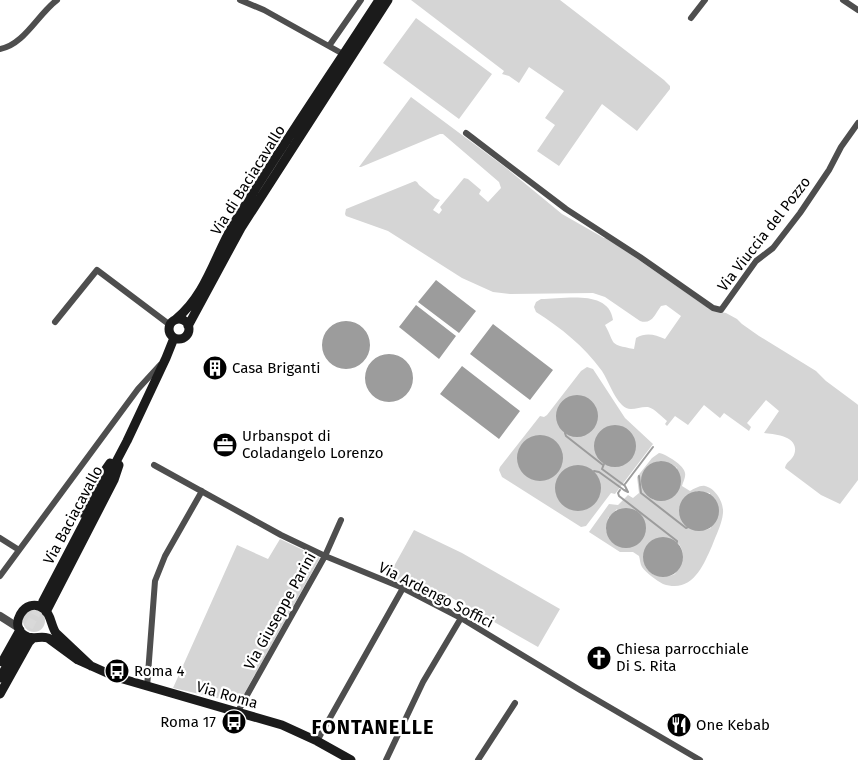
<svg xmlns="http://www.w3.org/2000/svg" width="858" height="760" viewBox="0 0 858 760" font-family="'Fira Sans',sans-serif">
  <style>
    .green { fill: #d5d5d5; fill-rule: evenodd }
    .water { fill: #9c9c9c }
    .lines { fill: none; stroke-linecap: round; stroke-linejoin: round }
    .stream { stroke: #9c9c9c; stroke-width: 2 }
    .secondary-tunnel { stroke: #d9d9d9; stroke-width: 9; stroke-dasharray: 9 4.5; stroke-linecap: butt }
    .minor { stroke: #4e4e4e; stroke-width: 6 }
    .tertiary { stroke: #4e4e4e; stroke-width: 8 }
    .secondary { stroke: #1b1b1b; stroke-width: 9 }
    .labels { text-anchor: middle; stroke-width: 4.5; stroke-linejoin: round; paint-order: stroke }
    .street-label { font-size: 15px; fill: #000; stroke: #fff }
    .poi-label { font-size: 15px; fill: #000; stroke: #fff; text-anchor: start }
    .district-label { font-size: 20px; font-weight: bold; letter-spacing: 1px; fill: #000; stroke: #fff }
  </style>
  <rect width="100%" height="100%" fill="#fff"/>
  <path class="green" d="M411 0H560L664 80 670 86V89L637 131 602 104 559 166 537 151 555 125 545 118 564 91 529 67 519 83 509 76 502 74 504 71Z
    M416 18 492 74 459 119 383 63Z
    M411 97 505 167 562 214 604 238H607L711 310 726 313 737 319 742 324 759 336 816 371 826 381 857 404 858 405V480L840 504 821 495 785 468C786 462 791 461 794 455 801 436 774 434 764 433L779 411 766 400 747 423 751 427 749 431 724 413 720 418 704 405 688 425 675 416 667 426 665 424 667 421C661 416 655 409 648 407 639 406 629 413 622 405 613 396 609 382 602 371 584 346 561 328 536 312L534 307 536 302 541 299C564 299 609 289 613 320L605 325C616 345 608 344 634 349L636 338C647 332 655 335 665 339L681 316 666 305 661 306C655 314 652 325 640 321L605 297 593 293 510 294 493 292 462 278 388 231 346 216 345 214 346 209 415 181 417 182 419 185 435 198 440 200 433 210 439 214 442 210 440 207 464 178 468 179 481 190 479 194 488 202 501 188 499 182 443 134H440L361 167H359Z
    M587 367 593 369 625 418 653 444 615 494 611 493 586 526 581 527 502 477 499 470 500 467 540 416 544 417 547 415 581 371Z
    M659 453C666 454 685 466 685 473 686 477 683 482 682 486L690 491C694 489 700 485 705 486 715 488 724 502 723 513 722 524 716 535 712 546 703 566 692 594 663 584 657 581 645 572 642 567 640 564 640 559 639 556L633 552H620L589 532 609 504 618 505 628 495 633 498 639 493 637 477 652 458ZM659 461 672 464 677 468 654 500C636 489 639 467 659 461ZM697 491 710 493 711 528C696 535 680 525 679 508ZM617 509 631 547 618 546 606 531 608 518ZM655 539 679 544C687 557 681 562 675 574 649 586 631 555 655 539Z
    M414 530 462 553 560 609 538 647 452 598 437 600 388 577Z
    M280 539 320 558 239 703 173 688 237 545 268 559Z
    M23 621a11 11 0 1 1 22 0a11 11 0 1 1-22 0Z"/>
  <path class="water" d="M436 280 476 311 459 333 418 302Z
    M416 305 456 336 439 359 399 327Z
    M322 345a24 24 0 1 1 48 0a24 24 0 1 1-48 0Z
    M493 324 553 370 530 400 470 354Z
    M365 378a24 24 0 1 1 48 0a24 24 0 1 1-48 0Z
    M462 366 520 411 499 439 440 394Z
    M556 416a21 21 0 1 1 42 0a21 21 0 1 1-42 0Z
    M594 446a21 21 0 1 1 42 0a21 21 0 1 1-42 0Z
    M517 458a23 23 0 1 1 46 0a23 23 0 1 1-46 0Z
    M641 481a20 20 0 1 1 40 0a20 20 0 1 1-40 0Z
    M555 488a23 23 0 1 1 46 0a23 23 0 1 1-46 0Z
    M679 511a20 20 0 1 1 40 0a20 20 0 1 1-40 0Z
    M606 528a20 20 0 1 1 40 0a20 20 0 1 1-40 0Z
    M643 557a20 20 0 1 1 40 0a20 20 0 1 1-40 0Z"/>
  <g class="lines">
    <path class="stream" d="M565 433 566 436 603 465
      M604 464 602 469 625 486 628 492
      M594 471 599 472 624 490 628 492
      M639 476 641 493 686 528 688 527
      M625 484 653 447
      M620 490 618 493 619 496 677 541V542"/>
    <path class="secondary-tunnel" d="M22 639 43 601"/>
    <path class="minor" d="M240 0 264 10 343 54
      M843 0 858 10
      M691 18 705 0
      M329 46 361 0
      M0 49C24 45 38 14 57 0
      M466 133 566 209 640 257 713 308 721 310 756 261 773 248 800 213 829 170 841 147 858 123
      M55 322 97 270 170 325
      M154 465 281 535 325 556 403 588 461 618 580 690 700 760
      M0 538 19 550
      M0 576 138 389 160 365
      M147 687 155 581 165 556 202 491
      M237 713 325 556 341 520
      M317 741 403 588
      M386 760 423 682 461 618
      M478 760 515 703"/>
    <path class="tertiary" d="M0 616 19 628"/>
    <path class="secondary" d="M176 319C206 295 215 255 234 223 281 147 331 74 379 0
      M169 329a10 10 0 1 1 20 0a10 10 0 1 1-20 0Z
      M188 326 241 228 388 0
      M82 513 103 473 110 463
      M43 601 127 441 166 358 174 338
      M46 612 114 480 119 465
      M2 662 20 630
      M91 666 56 633C51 626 51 614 44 609 25 594 5 629 28 637 35 639 41 636 48 638L78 660 116 677 282 725 317 741 351 760
      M0 678 22 639
      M0 694 29 642 33 638"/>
  </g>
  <defs>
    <symbol id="building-disc" viewBox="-11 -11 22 22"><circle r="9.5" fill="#000" stroke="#fff"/><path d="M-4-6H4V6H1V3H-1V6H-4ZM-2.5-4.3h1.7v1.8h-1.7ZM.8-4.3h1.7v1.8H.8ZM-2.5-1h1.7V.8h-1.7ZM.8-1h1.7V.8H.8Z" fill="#fff"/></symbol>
    <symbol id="office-disc" viewBox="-11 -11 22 22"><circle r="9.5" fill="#000" stroke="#fff"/><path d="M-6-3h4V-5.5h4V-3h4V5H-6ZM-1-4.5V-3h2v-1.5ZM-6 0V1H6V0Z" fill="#fff"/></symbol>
    <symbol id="church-disc" viewBox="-11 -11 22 22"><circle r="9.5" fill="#000" stroke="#fff"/><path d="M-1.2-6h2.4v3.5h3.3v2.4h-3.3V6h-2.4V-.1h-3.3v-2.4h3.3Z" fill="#fff"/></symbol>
    <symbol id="bus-disc" viewBox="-11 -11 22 22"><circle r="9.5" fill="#000" stroke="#fff"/><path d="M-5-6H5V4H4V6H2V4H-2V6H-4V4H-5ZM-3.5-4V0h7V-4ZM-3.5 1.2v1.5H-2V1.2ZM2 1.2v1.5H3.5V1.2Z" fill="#fff"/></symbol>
    <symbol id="restaurant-disc" viewBox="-11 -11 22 22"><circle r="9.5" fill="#000" stroke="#fff"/><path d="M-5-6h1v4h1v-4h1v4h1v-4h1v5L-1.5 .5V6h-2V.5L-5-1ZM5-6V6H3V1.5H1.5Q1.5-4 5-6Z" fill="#fff"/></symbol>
  </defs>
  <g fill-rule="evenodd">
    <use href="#building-disc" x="201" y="354" width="28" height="28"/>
    <use href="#office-disc" x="211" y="431" width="28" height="28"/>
    <use href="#church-disc" x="585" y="644" width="28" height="28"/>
    <use href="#bus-disc" x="103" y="657" width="28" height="28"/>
    <use href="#bus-disc" x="220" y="708" width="28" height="28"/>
    <use href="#restaurant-disc" x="665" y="711" width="28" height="28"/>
  </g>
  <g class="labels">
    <g class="street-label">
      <text transform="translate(248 180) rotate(-58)" y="5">Via di Baciacavallo</text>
      <text transform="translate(764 234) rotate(-52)" y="5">Via Viuccia del Pozzo</text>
      <text transform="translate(73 515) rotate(-62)" y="5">Via Baciacavallo</text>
      <text transform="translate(436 595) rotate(27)" y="5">Via Ardengo Soffici</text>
      <text transform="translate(280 611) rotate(-61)" y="5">Via Giuseppe Parini</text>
      <text transform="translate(227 695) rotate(16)" y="5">Via Roma</text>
    </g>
    <g class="poi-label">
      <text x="232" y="373">Casa Briganti</text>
      <text x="242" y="441">Urbanspot di<tspan x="242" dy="17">Coladangelo Lorenzo</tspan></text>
      <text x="616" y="654">Chiesa parrocchiale<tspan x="616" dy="17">Di S. Rita</tspan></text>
      <text x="134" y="676">Roma 4</text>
      <text x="216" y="727" text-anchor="end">Roma 17</text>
      <text x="696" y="730">One Kebab</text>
    </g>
    <g class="district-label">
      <text x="373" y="734">FONTANELLE</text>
    </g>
  </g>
</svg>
